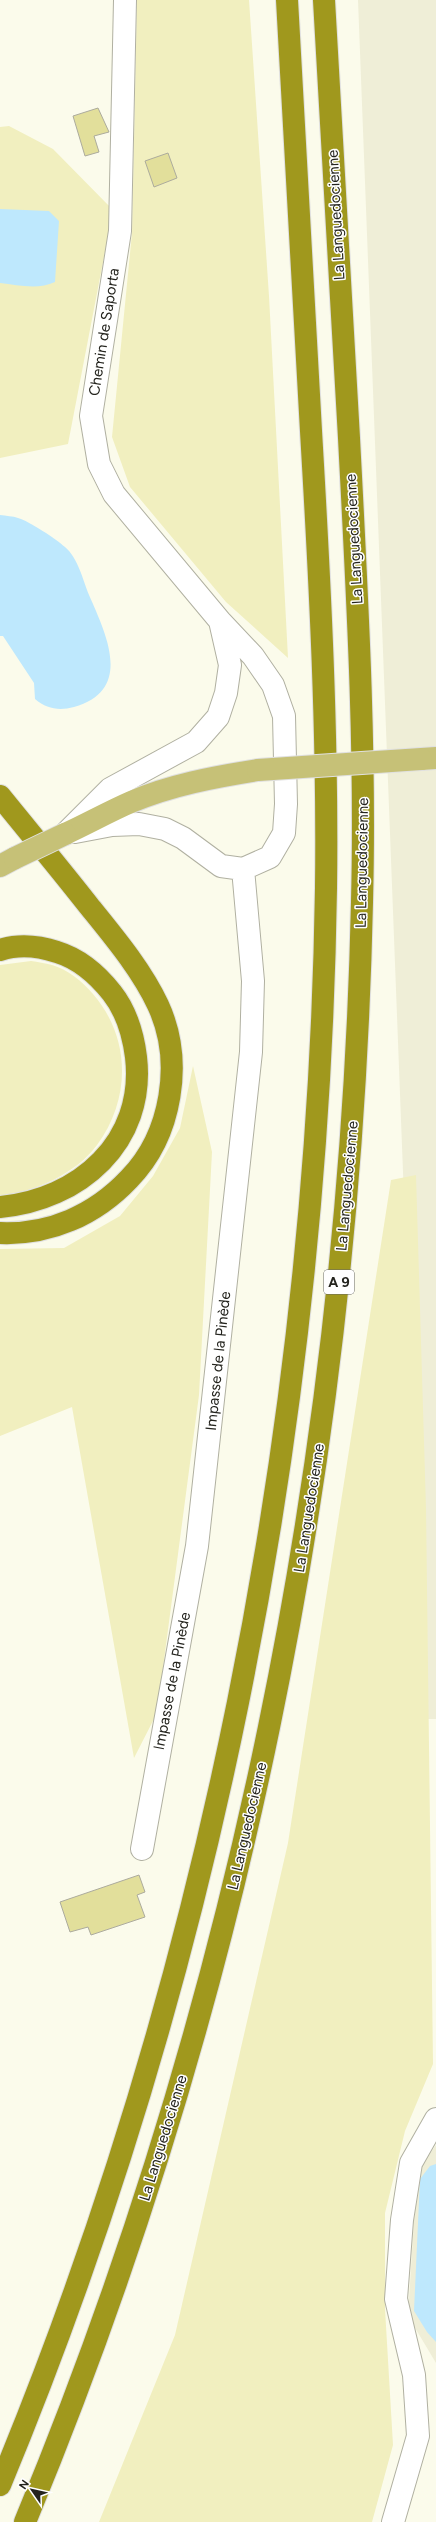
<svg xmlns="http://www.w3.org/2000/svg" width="436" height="2522" viewBox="0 0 436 2522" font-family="Figtree,sans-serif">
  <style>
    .built { fill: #efeed7 }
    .green { fill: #f1efbf }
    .water { fill: #bee8fd }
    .building { fill: #e2df9b; stroke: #acab9d }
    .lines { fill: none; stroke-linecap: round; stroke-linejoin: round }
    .minor-casing { stroke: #b0b0a1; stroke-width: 24 }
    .major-casing { stroke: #e0e0e0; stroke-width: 24 }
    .highway-casing { stroke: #e0e0e0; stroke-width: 24 }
    .minor { stroke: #fff; stroke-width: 22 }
    .major { stroke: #c6c177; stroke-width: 22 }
    .highway { stroke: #a0981d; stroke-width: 22 }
    .major-bridge-casing { stroke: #e0e0e0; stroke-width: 24; stroke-linecap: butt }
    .major-bridge { stroke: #c6c177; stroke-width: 22 }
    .labels { text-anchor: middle; stroke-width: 3; stroke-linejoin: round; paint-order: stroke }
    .shield { fill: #fff; stroke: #666662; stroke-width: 1 }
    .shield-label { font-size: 14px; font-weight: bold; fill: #24241e }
    .street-label { font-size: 15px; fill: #24241e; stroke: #fff }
  </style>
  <rect width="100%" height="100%" fill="#fbfbeb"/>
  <path class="built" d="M358 0H436V1719H424Z
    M436 2145V2363L408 2316 417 2172Z"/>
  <path class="green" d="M137 0H249L269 296 288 658 226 602 130 487 112 437 132 233Z
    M9 126 53 149 113 210 68 444 0 458V127Z
    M31 961C38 962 45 963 52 965 67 969 83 982 93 994 131 1038 131 1099 97 1145 76 1174 34 1192 0 1196V965Z
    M193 1066 212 1152 199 1395 157 1713 134 1758 72 1407 0 1436V1249L64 1248 120 1216 153 1176 180 1128Z
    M416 1175 426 1508 433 2064 405 2131 385 2213V2309L393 2445 372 2522H99L175 2335 288 1843 391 1180Z"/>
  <path class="water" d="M0 209 49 211 59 221 55 282C38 290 18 285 0 283Z
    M0 515C6 516 13 516 18 518 29 521 56 539 65 547 78 558 83 580 89 595 106 634 134 690 74 707 59 711 47 709 35 699L34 683 3 636H0Z
    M436 2164V2342L427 2332 414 2311 420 2179 430 2166Z"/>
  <path class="building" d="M98 108 109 132 94 136 99 152 85 156 73 116Z
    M168 153 177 178 154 187 145 161Z
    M139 1875 145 1892 137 1895 145 1917 91 1935 88 1927 70 1932 60 1902Z"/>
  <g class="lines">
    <defs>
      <path id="minor" d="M67 832 110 789 196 742 218 717 226 693 230 665 220 621
        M75 832 112 825 139 824 165 829 183 838 221 866 243 869 270 857 284 833 286 804 284 716 273 685 253 656 220 621 114 494 99 464 91 416 120 231 125 0
        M142 1849 197 1546 251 1052 253 981 243 869
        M393 2522 418 2436 414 2375 396 2299 402 2220 411 2163 436 2119"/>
      <path id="major" d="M421 759 436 758
        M65 834C87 824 108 812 131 802 171 785 214 777 258 770
        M0 866 15 858"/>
      <path id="highway" d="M0 796C30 833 60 869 89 906 114 937 141 969 158 1005 184 1061 172 1135 129 1179 95 1215 50 1235 0 1233
        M0 950C18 944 39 946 57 952 80 959 97 974 112 993 127 1012 133 1033 136 1057 146 1142 79 1200 0 1207
        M0 2485C208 1984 318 1431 326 888 328 736 320 584 311 431 303 288 295 144 287 0
        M25 2522C238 2009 350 1457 362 902 366 747 357 593 349 438 341 292 332 146 324 0"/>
    </defs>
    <use href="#minor" class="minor-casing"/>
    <use href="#major" class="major-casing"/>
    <use href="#highway" class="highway-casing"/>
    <use href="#minor" class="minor"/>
    <use href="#major" class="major"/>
    <use href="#highway" class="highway"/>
    <defs>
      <path id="major-bridge" d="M258 770 421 759
        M15 858 65 834"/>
    </defs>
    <use href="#major-bridge" class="major-bridge-casing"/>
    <use href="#major-bridge" class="major-bridge"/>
  </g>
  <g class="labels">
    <rect class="shield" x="324" y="1270" width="30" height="24" rx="3"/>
    <g class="shield-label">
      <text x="339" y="1287">A 9</text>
    </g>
    <g class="street-label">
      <text transform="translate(336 215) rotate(-93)" y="5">La Languedocienne</text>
      <text transform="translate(104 332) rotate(-81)" y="5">Chemin de Saporta</text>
      <text transform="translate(354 539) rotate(-93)" y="5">La Languedocienne</text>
      <text transform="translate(362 863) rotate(-89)" y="5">La Languedocienne</text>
      <text transform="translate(347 1186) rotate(-85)" y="5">La Languedocienne</text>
      <text transform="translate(218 1361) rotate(-84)" y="5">Impasse de la Pinède</text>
      <text transform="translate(309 1508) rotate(-81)" y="5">La Languedocienne</text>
      <text transform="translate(172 1681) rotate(-79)" y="5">Impasse de la Pinède</text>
      <text transform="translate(247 1826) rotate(-77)" y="5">La Languedocienne</text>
      <text transform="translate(163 2138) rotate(-73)" y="5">La Languedocienne</text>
    </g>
  </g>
  <g transform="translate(32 2490) rotate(304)" stroke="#ffffff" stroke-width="3" paint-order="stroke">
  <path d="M0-3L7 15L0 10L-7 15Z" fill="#24241e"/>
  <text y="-6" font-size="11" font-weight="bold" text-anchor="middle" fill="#24241e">N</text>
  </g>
</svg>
